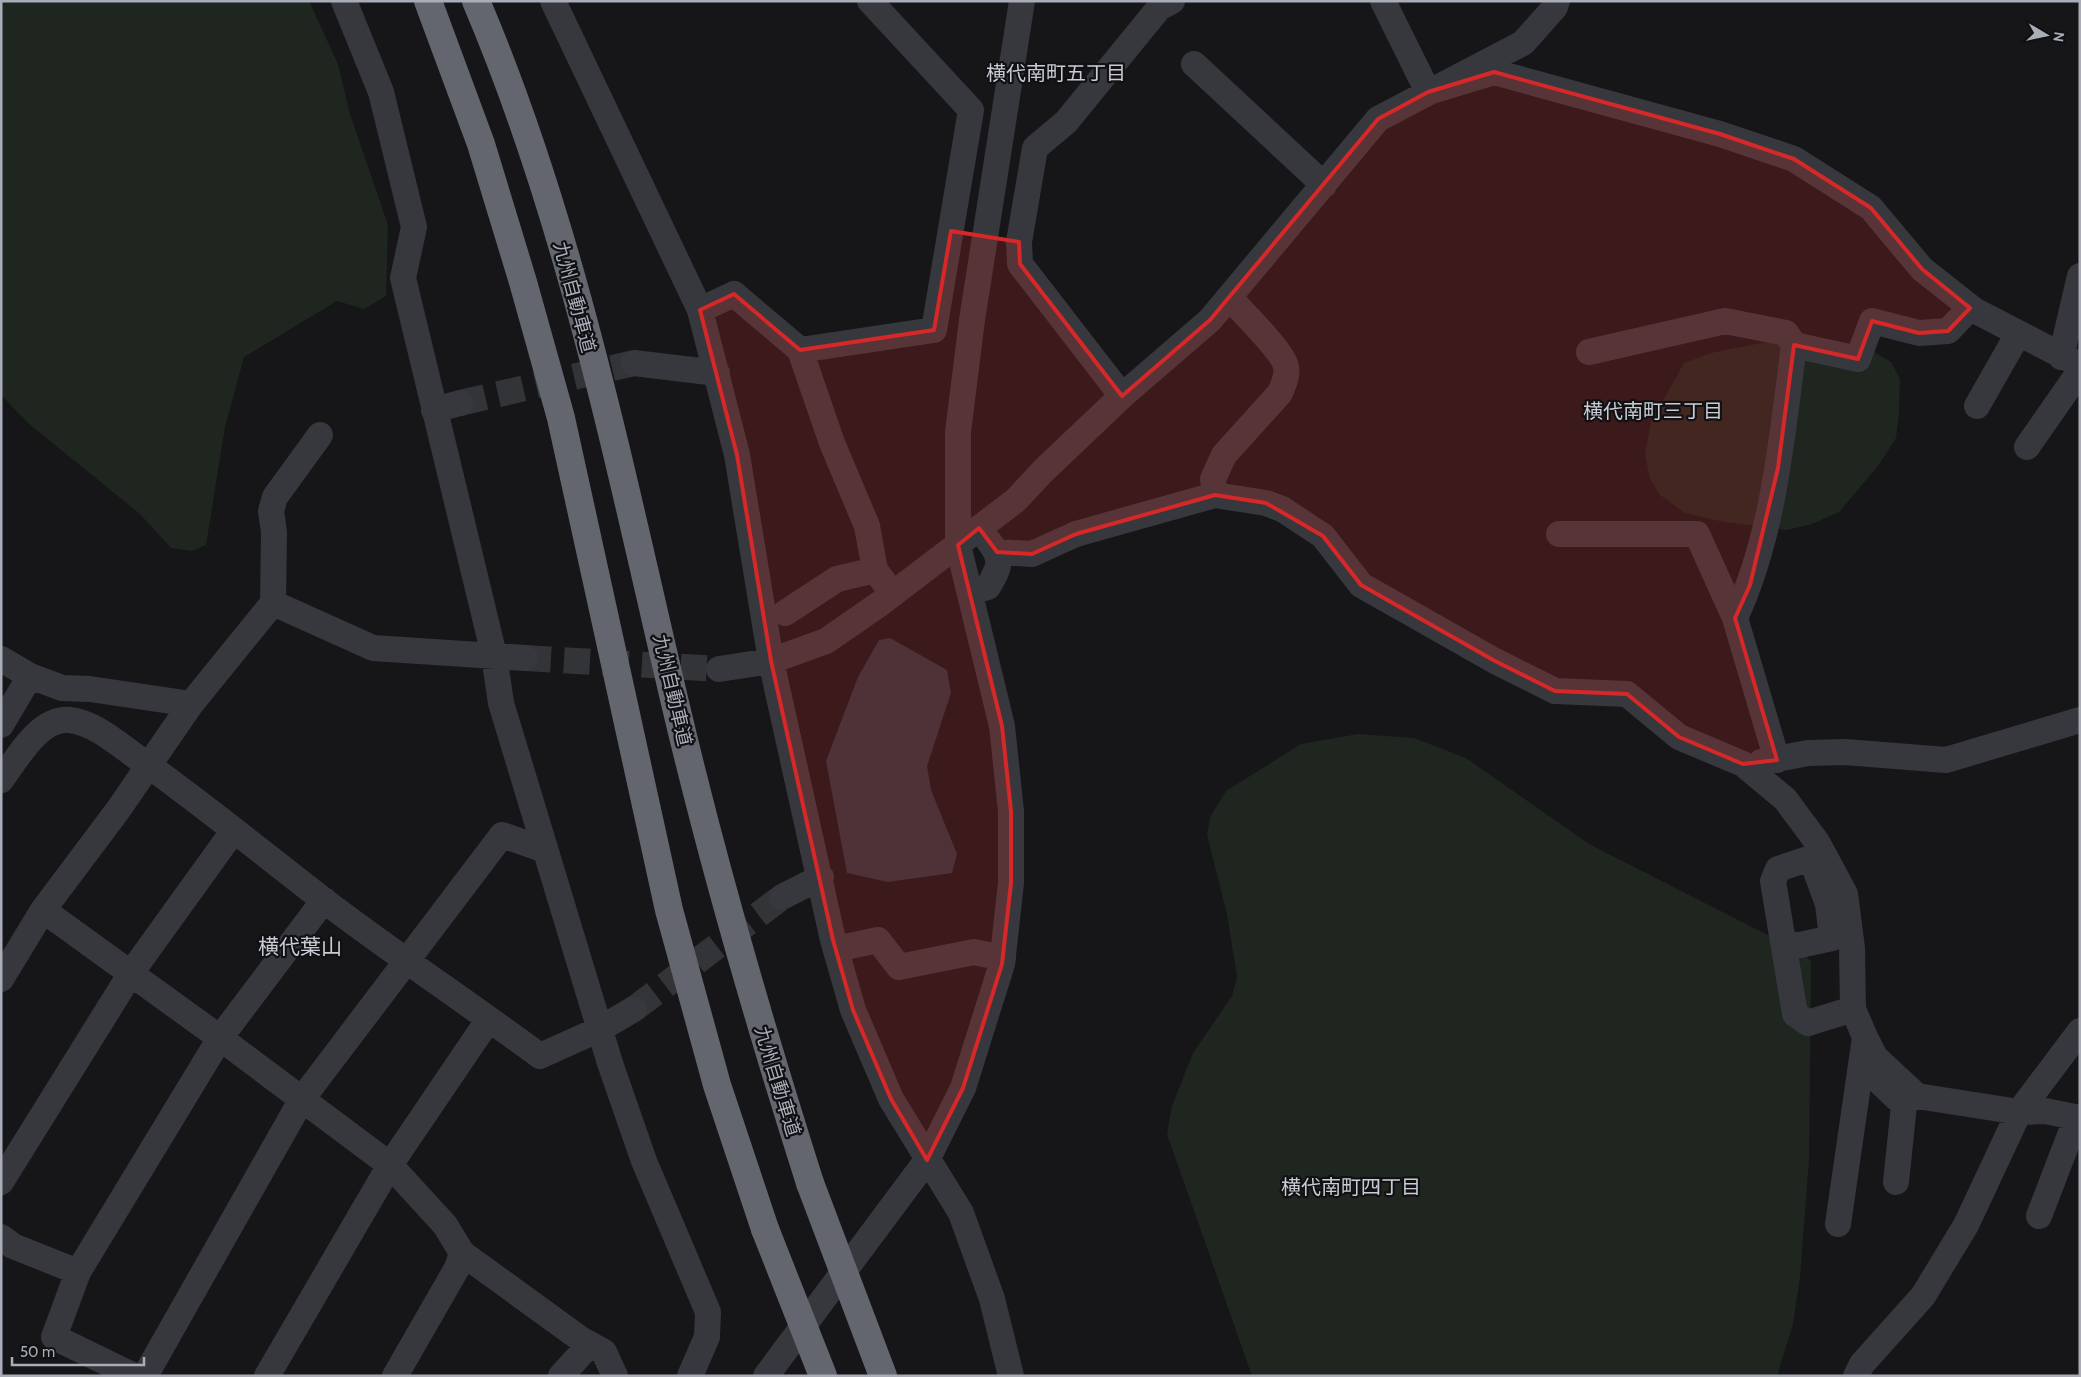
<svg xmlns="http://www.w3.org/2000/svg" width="2081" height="1377" viewBox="0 0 2081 1377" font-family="Cabin,'Noto Sans JP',sans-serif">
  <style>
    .green { fill: #1e261f }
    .water { fill: #2c353c }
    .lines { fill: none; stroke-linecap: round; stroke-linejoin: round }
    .minor-tunnel { stroke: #333438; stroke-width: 26; stroke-dasharray: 26 13; stroke-linecap: butt }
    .minor { stroke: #37383d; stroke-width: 26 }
    .highway { stroke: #63666e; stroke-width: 28 }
    .highway-bridge { stroke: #63666e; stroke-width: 28 }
    .marked { fill: #d62828; fill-opacity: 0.2; stroke: #d62828; stroke-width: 4; stroke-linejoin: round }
    .labels { text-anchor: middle; stroke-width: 4.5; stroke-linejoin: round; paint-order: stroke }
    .street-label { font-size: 19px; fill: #a8adb8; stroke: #111113 }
    .neighbourhood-label { font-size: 20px; fill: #c9ccd4; stroke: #111113 }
    .quarter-label { font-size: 21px; fill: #c9ccd4; stroke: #111113 }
  </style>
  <rect width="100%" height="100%" fill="#161618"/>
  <path class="green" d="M1 1H309L338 64 350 114 388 225 386 296 364 309 337 301 244 357 225 427 206 545 192 551 171 548 140 514 28 423 1 395Z
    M1791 337 1869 349 1891 362 1900 379 1899 414 1896 438 1878 466 1839 512 1812 524 1787 530 1724 522 1685 513 1660 495 1650 479 1645 454 1651 422 1684 363 1711 353Z
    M1358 734 1414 738 1466 758 1589 844 1801 952 1811 961 1809 1160 1800 1277 1793 1324 1777 1376H1252L1167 1134 1172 1106 1193 1053 1232 996 1237 977 1227 914 1207 835 1210 817 1226 791 1301 744Z"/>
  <path class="water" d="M890 638 947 670 951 693 927 766 931 790 957 854 952 873 888 882 847 873 826 761 858 677 879 640Z"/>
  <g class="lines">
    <path class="minor-tunnel" d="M460 403 634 363
      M525 658 719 669
      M634 1009 782 897"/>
    <path class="minor" d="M344 1 381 92 414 227 403 278 494 655 501 703 610 1063 644 1161 708 1312 707 1337 690 1376
      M553 1 700 310 737 455 771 661 833 940 853 1010 891 1099 961 1213 992 1299 1011 1376
      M1383 1 1428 92 1494 72 1720 134 1794 159 1871 208 1922 269 1974 310 2080 365
      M1194 64 1324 185
      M700 310 734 294 800 350 934 330 971 110 870 1
      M800 350 832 443 867 526 875 570 893 594
      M1589 352 1725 321 1786 333 1794 345 1858 359 1872 321 1919 333 1948 331 1970 308
      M2061 357 2080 276
      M634 363 717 373
      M1122 396 1020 264 1019 242 1035 148 1066 122 1159 8 1172 1
      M1977 406 2018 334
      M434 410 460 403
      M2027 447 2080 371
      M1215 495 1213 479 1224 455 1280 393C1283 385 1288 376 1286 367 1284 352 1241 311 1230 298
      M1559 534H1697L1735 618
      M997 552 1032 554 1076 534 1215 495 1266 503 1282 509 1323 536 1361 585 1495 661 1555 691 1627 694 1679 737 1743 764 1785 799 1817 842 1845 894 1852 948 1853 1009 1865 1037 1875 1057 1917 1096 2019 1112 2045 1111 2080 1118
      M970 592 988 587C1001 565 1003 559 987 539
      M273 603 274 532 271 511 275 497 320 435
      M785 613 837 579 875 570
      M1 659 30 676 62 688 90 689 191 704 273 603 373 648 525 658
      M719 669 771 661 826 641 881 603 1016 500 1043 471 1122 396 1210 320 1378 119 1523 43 1555 7 1557 1
      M1 725 30 676
      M1777 760 1735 618C1774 534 1782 437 1794 345
      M1761 762 1808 753 1845 752 1946 760 2080 720
      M1 780C17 759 39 717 70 720 95 723 118 744 138 758 202 803 261 852 322 899 393 953 468 1003 540 1056L600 1029 634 1009
      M782 897 821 877
      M43 910 220 1038 390 1165 445 1225 462 1253 582 1340 604 1352 615 1376
      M1783 943 1800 945 1832 938 1828 904 1811 858 1778 869 1773 881 1795 1014 1808 1023 1853 1009
      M836 949 878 940 899 967 974 952 1003 958
      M1 979 43 910 118 810 191 704
      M1881 1083 1904 1105 1896 1182
      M1 1182 131 973 234 830
      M2039 1216 2077 1117
      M1838 1224 1865 1037
      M1 1237 13 1246 78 1272
      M134 1376 54 1337 78 1272 220 1038 324 900
      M145 1376 302 1099 502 835 545 850
      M267 1376 390 1165 489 1019
      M395 1376 457 1268 462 1253
      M561 1376 590 1344
      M766 1376 927 1160 963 1088 1002 964 1011 883V811L1002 726 958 545V432L972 320 1022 1
      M1856 1376 1862 1364 1923 1296 1966 1225 2019 1112 2080 1031"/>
    <path class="highway" d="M428 1 481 144 523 282 561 418 669 910 717 1085 765 1229
      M476 1C572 226 620 470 676 707 714 868 760 1026 810 1183"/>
    <path class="highway-bridge" d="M810 1183 883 1376
      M765 1229 823 1376"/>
  </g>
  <path class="marked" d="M1494 72 1720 134 1794 159 1871 208 1922 269 1970 308 1948 331 1919 333 1872 321 1858 359 1794 345 1778 468 1750 585 1735 618 1777 760 1743 764 1679 737 1627 694 1555 691 1495 661 1361 585 1323 536 1266 503 1215 495 1076 534 1032 554 997 552 979 528 958 545 1002 726 1011 811V883L1002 964 963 1088 927 1160 891 1099 853 1010 833 940 771 661 737 455 700 310 734 294 800 350 934 330 951 231 1019 242 1020 264 1122 396 1210 320 1378 119 1428 92Z"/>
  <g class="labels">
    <g class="street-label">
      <text transform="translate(575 297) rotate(75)" y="7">九州自動車道</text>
      <text transform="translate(673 690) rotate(77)" y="7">九州自動車道</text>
      <text transform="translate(778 1081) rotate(73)" y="7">九州自動車道</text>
    </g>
    <g class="neighbourhood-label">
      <text x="1056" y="80">横代南町五丁目</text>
      <text x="1653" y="418">横代南町三丁目</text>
      <text x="1351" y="1194">横代南町四丁目</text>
    </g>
    <g class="quarter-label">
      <text x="300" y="954">横代葉山</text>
    </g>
  </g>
  <rect width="2081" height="1377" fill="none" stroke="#a8adb8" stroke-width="5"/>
  <g transform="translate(2046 35) rotate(99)" stroke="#111113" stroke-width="4" paint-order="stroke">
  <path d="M0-4L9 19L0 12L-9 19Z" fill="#a8adb8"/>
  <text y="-8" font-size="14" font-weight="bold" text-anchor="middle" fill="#a8adb8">N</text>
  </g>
  <path d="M12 1357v8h132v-8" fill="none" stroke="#a8adb8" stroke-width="2.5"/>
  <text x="20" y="1357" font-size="15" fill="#a8adb8" stroke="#111113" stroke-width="4" paint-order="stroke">50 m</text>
</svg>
